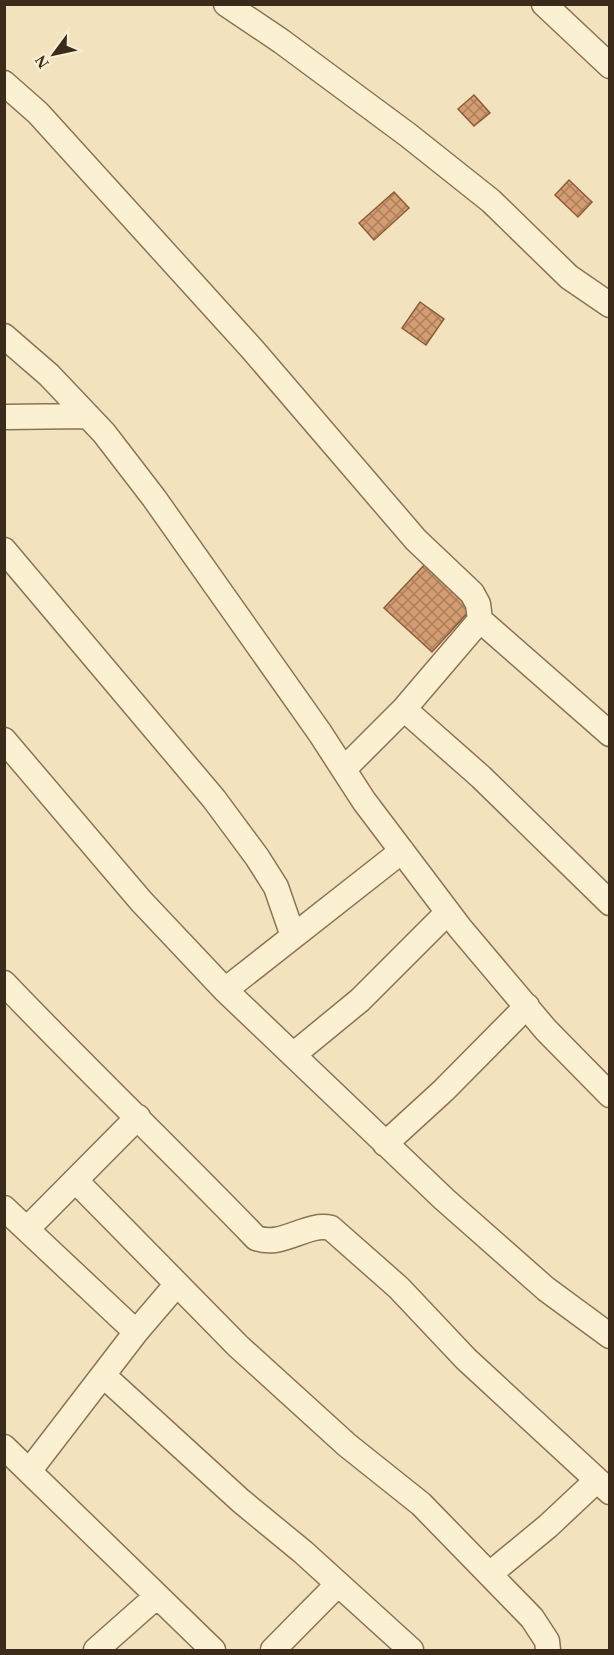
<svg xmlns="http://www.w3.org/2000/svg" width="614" height="1655" viewBox="0 0 614 1655" font-family="Georgia,serif">
  <style>
    .building { fill: url(#building-cross-hatch); stroke: #8d5c39; stroke-width: 1.5 }
    .lines { fill: none; stroke-linecap: round; stroke-linejoin: round }
    .street-casing { stroke: #8c7355; stroke-width: 27 }
    .street { stroke: #fcf0d2; stroke-width: 24 }
  </style>
  <defs>
    <pattern id="building-cross-hatch" width="8" height="8" patternUnits="userSpaceOnUse" patternTransform="scale(1.5)"><rect width="8" height="8" fill="#d39c71"/><path d="M0 0l8 8M0 8l8-8" fill="none" stroke="#ac7f5c"/></pattern>
  </defs>
  <rect width="100%" height="100%" fill="#f2e3be"/>
  <path class="building" d="M474 95 490 113 474 126 458 109Z
    M569 180 592 202 578 217 555 195Z
    M394 192 409 208 374 240 359 223Z
    M420 302 444 319 426 345 402 328Z
    M426 563 473 607 432 652 384 608Z"/>
  <g class="lines">
    <defs>
      <path id="street" d="M226 4 281 41 408 135 491 201 569 277 610 305
        M544 4 610 66
        M4 83 38 113 253 350 416 540 472 593 478 604 480 620 610 734
        M4 336 49 375 104 433 154 498 320 733 364 801 460 928 546 1030 610 1095
        M4 417 88 416
        M4 550 214 799 257 857 276 887 293 936
        M404 709 481 777 610 903
        M4 740 141 901 225 990 444 1199 546 1289 610 1336
        M344 769 404 709 480 620
        M4 983C87 1070 173 1152 256 1238 283 1248 306 1222 331 1228L399 1288 466 1359 610 1492
        M225 990 402 851
        M293 1055 360 1000 448 912
        M385 1144 444 1090 527 1006
        M76 1181 238 1346 347 1445 421 1504 532 1618 547 1641 548 1650
        M4 1208 136 1332
        M27 1229 138 1117
        M104 1376 241 1501 303 1552 411 1650
        M4 1447 213 1650
        M30 1470 136 1332 177 1284
        M491 1573 548 1526 597 1480
        M96 1650 157 1596
        M273 1650 338 1584"/>
    </defs>
    <use href="#street" class="street-casing"/>
    <use href="#street" class="street"/>
  </g>
  <rect width="614" height="1655" fill="none" stroke="#3a2b1b" stroke-width="12"/>
  <g transform="translate(54 54) rotate(237)" stroke="#f8edcf" stroke-width="4.5" paint-order="stroke">
  <path d="M0-4.5L10 22L0 15L-10 22Z" fill="#3a2b1b"/>
  <text y="-9" font-size="16" font-weight="bold" text-anchor="middle" fill="#3a2b1b">N</text>
  </g>
</svg>
